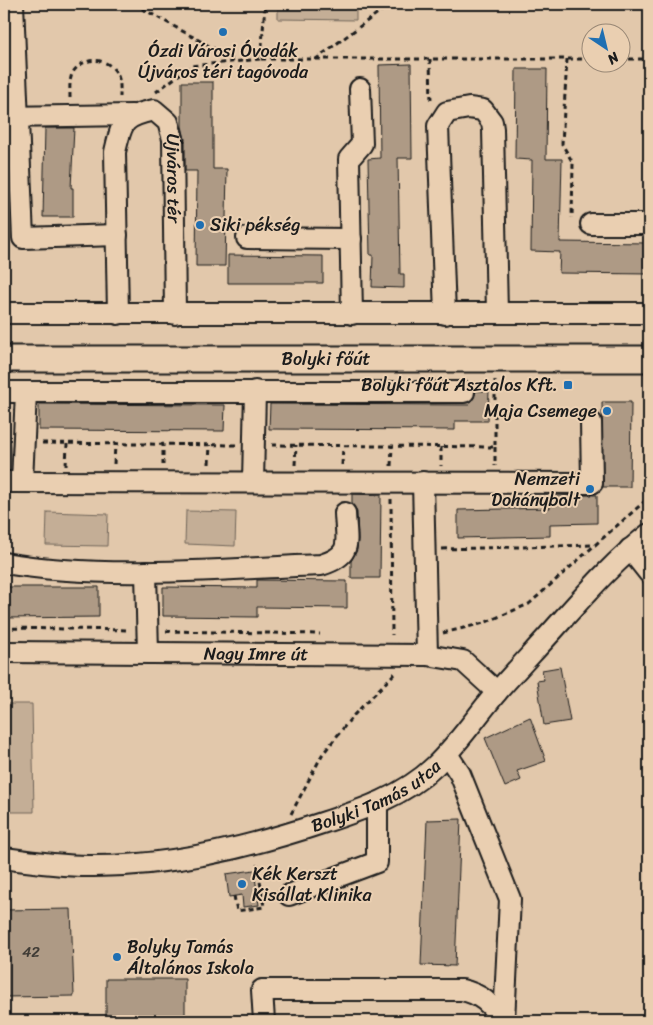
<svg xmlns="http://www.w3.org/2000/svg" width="653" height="1025" viewBox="0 0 653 1025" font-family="Sriracha,sans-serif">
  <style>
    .green { fill: #c4ae96; stroke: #706559 }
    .building { fill: #ae9a85; stroke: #1c1c1c }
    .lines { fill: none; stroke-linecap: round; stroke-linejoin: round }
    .minor-casing { stroke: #1c1c1c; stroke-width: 24 }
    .major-casing { stroke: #1c1c1c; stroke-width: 29 }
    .path { stroke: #1c1c1c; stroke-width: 3; stroke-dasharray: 5 4; stroke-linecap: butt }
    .minor { stroke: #eacfb1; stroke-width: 20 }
    .major { stroke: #eacfb1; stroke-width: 25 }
    .poi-dot { fill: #1f6fb2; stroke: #eacfb1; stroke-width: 2 }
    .labels { text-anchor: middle; stroke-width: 4; stroke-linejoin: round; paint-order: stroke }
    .number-label { font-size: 15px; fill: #403c36 }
    .poi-label { font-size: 18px; fill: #1c1c1c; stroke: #eacfb1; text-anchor: start }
    .street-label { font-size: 18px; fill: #1c1c1c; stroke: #eacfb1 }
  </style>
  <rect width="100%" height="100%" fill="#e2c8ab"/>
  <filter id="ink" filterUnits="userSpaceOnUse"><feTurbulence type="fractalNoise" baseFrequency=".02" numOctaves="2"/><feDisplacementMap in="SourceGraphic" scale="10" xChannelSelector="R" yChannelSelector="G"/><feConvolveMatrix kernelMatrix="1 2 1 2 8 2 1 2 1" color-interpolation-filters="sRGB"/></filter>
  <g filter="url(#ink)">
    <path class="green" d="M278 4H356V20L278 19Z
      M186 511 236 512 235 546 185 544Z
      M47 512 108 514 107 546 46 545Z
      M4 704H32L34 812H4Z
      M4 1017 70 1018V1021H4Z"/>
    <path class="building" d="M411 64 412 158H398L400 274H404V288L372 287 373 255H370L368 159 380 158 379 65Z
      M516 69H547L546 159H562L560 242 649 243V274L559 273 560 252 531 251 532 160 515 159Z
      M182 82H213V169H227L225 266H196L197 171H185V139L182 126Z
      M45 128H74L71 188H73V217H43Z
      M228 255 323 256V283H228Z
      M476 391H489L488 421H455V430L269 429 270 404 469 405 474 397Z
      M602 402H631L630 487H603Z
      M39 404 225 405 224 431 39 430Z
      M352 494 381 495 380 578H351V561L357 550 358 539 357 512 352 504Z
      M592 495H597V523L550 524V536L458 538V510L550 508 549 496Z
      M257 580 347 581V608L257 607V617L163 616V587L257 588Z
      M4 587H99V617L4 618Z
      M560 667 570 721 544 725 537 681 544 680 542 670Z
      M530 717 546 761 517 771 521 780 505 787 485 738Z
      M461 819 455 966 421 965 427 820Z
      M254 870 259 905 243 907 242 895 229 897 226 874Z
      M71 909 74 996 4 997V910Z
      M106 979H185V1021H106Z"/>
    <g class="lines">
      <defs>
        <g id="minor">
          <path d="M13 4 23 238 117 235"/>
          <path d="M4 117 132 115"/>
          <path d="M591 224H649"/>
          <path d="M247 238 351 239"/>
          <path d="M4 313H649"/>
          <path id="s1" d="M118 314 115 152C122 122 122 117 154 110L168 122 173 139 175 314"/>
          <path d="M352 314 349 159 362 144 360 89"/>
          <path d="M445 314 438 126 447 112 469 108 483 110 492 122 493 129 497 313"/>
          <path d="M4 392H464"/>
          <path d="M4 482 592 483 591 422"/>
          <path d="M22 482 26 392"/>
          <path d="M253 482 255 391"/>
          <path d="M423 482 427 655"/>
          <path d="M630 549 649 573"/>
          <path d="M4 563C107 580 217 569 321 565 354 555 346 542 345 513"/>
          <path d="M146 572 148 653"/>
          <path id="s2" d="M4 652 427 655 463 661 497 692"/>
          <path d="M447 754 460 774 510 899 504 1021"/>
          <path id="s3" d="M4 858C32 862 60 866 88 866 168 867 247 848 322 823 362 810 404 796 435 766 458 744 476 717 497 692 519 667 542 643 564 618 591 588 617 559 649 534"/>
          <path d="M289 895 377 862V803"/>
          <path d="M264 1021 262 990H462C480 994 493 1004 500 1021"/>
        </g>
        <g id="major">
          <path id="s4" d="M4 359H649"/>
        </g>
      </defs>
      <use href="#minor" class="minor-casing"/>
      <use href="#major" class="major-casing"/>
      <path class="path" d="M134 4 236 61
        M261 59H316L390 4
        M316 59H590
        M430 59 431 103
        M567 59 562 144 573 163 572 218
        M620 59H649
        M156 92 191 66 261 59 265 4
        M70 98C70 90 69 81 72 74 81 56 108 56 117 74 121 81 120 90 120 97
        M4 254 9 250
        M42 443 236 445
        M272 445 495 447V380
        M441 447V466
        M495 447V466
        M114 464 115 444
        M209 464 210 445
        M163 465V444
        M295 465 296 445
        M342 465 343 446
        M66 466 67 444
        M391 466 392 446
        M391 499 392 635
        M442 549 595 545 645 501 648 379
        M4 628 130 630
        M166 631 320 634
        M443 633 484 623 529 604 595 545
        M291 814 322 755 352 717 395 673
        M234 896 237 911 264 907 257 862"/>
      <use href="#minor" class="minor"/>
      <use href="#major" class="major"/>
    </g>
  </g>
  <g class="poi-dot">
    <circle cx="223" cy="32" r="5"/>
    <circle cx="200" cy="225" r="5"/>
    <rect x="563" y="380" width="10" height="10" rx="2.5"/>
    <circle cx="607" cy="411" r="5"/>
    <circle cx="590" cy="489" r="5"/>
    <circle cx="242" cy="884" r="5"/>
    <circle cx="117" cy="957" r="5"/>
  </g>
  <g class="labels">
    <g class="number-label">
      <text x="31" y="957">42</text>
    </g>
    <g class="poi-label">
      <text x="223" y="57" text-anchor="middle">Ózdi Városi Óvodák<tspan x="223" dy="21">Újváros téri tagóvoda</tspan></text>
      <text x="210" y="231">Siki pékség</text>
      <text x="558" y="391" text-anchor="end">Bolyki főút Asztalos Kft.</text>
      <text x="597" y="417" text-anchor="end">Maja Csemege</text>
      <text x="580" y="485" text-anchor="end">Nemzeti<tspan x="580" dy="21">Dohánybolt</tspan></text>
      <text x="252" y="880">Kék Kerszt<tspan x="252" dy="21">Kisállat Klinika</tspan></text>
      <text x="127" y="953">Bolyky Tamás<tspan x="127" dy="21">Általános Iskola</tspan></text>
    </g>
    <g class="street-label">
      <text dy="6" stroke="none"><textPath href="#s1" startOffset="301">Újváros tér</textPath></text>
      <text dy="6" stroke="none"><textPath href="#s4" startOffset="322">Bolyki főút</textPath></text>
      <text dy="6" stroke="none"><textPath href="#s2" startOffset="252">Nagy Imre út</textPath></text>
      <text dy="6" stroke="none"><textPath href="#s3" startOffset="384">Bolyki Tamás utca</textPath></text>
    </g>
  </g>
  <rect width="653" height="1025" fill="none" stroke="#eacfb1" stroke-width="20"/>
  <rect x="10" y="10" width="633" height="1005" fill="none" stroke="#1c1c1c" stroke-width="2" filter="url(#ink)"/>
  <g transform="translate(606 48) rotate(145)"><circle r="24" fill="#eacfb1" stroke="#988775"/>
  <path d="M0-4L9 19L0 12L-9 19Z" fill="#1f6fb2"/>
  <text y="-8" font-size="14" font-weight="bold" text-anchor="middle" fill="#1c1c1c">N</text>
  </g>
</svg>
